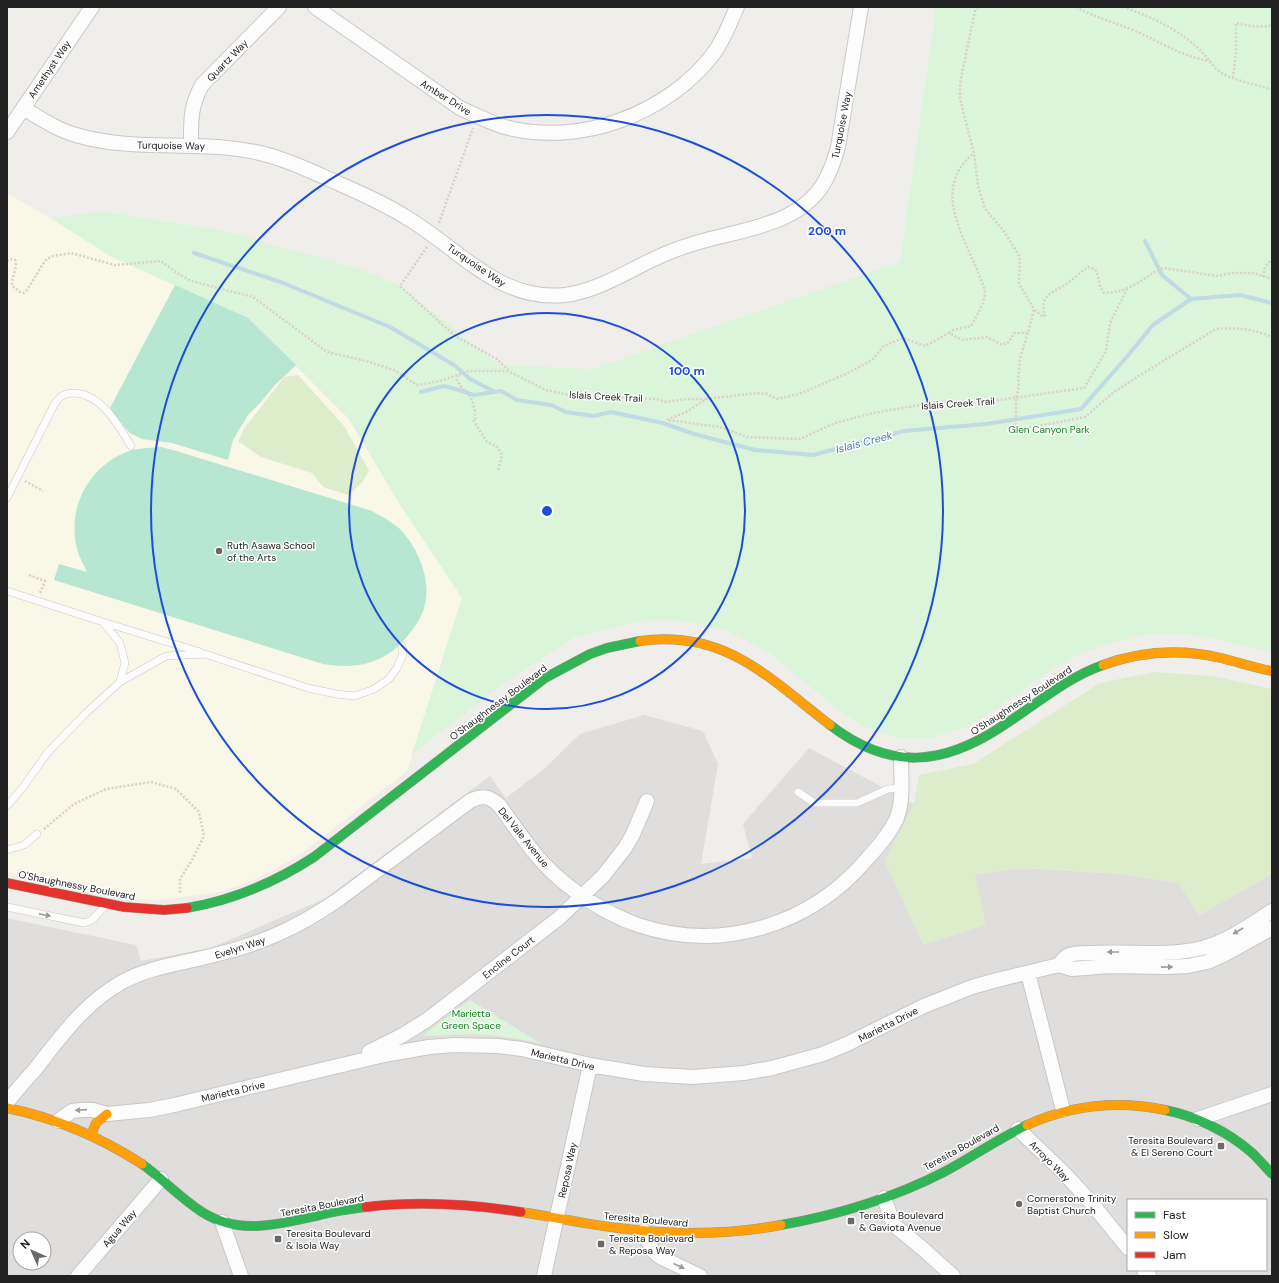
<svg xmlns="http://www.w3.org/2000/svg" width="1279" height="1283" viewBox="0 0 1279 1283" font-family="'DM Sans',sans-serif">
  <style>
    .residential { fill: #dfdedc; fill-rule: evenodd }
    .education { fill: #f8f7e8 }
    .grass { fill: #ddeccb }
    .park { fill: #daf5da }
    .pitch { fill: #b7e6d2 }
    .parking { fill: #e0dfde }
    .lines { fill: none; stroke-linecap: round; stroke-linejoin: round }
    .stream { stroke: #bfdbe3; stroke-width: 4 }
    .lane-casing { stroke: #c9c8c7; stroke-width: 8 }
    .street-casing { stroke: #c9c8c7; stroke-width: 16 }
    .fast-casing { stroke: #999a82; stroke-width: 10 }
    .slow-casing { stroke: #999a82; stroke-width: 10 }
    .jam-casing { stroke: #999a82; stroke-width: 10 }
    .path { stroke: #dccecd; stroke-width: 2.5; stroke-dasharray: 2 2; stroke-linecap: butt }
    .lane { stroke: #fdfcfc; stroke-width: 7 }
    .street { stroke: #fdfcfc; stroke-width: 14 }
    .fast { stroke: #30b455; stroke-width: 9 }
    .slow { stroke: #ff9f0a; stroke-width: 9 }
    .jam { stroke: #e5322d; stroke-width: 9 }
    .oneway { fill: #9a9a9a }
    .ring { fill: none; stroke: #1d4ed8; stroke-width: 2 }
    .poi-dot { fill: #6a6968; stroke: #fff; stroke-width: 1.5 }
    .labels { text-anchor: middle; stroke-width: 3; stroke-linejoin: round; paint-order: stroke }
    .street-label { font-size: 10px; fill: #222; stroke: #fff }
    .park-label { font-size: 10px; fill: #0c8416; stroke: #fff }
    .poi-label { font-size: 10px; fill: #222; stroke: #fff; text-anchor: start }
    .water-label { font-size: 11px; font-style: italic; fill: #4a7aab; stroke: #fff }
    .centre { fill: #1d4ed8; stroke: #fff; stroke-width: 2 }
    .ring-label { font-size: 12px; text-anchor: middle; font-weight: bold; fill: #1d4ed8; stroke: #fff; stroke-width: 3; stroke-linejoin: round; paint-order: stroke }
  </style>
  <rect width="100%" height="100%" fill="#f0eeeb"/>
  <path class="residential" d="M644 715 703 731 718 764 701 864 752 858 743 824 809 748 914 804 885 862 975 874 1022 868 1121 874 1179 883 1199 915 1272 874V1276H7V918L136 945 141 961 211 948 326 898 490 776 506 798 545 768 580 734ZM1128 1200H1266V1270H1128ZM20 1239H44V1263H20Z"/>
  <path class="education" d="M7 193 52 219 112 257 248 318 349 419 399 503 462 598 407 771 297 857 252 881 220 892 159 900 125 898 87 891 7 872Z"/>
  <path class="grass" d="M298 375 344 426 369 470 363 481 349 495 323 487 312 473 261 457 238 441 244 429 284 377Z
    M1154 672 1213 676 1272 689V874L1199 915 1178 883 1121 874 1022 868 975 874 986 925 923 945 885 862 914 804 919 775 973 764 1100 683Z"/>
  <path class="park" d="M936 7H1272V652L1212 638 1181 634H1154L1131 637 1084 652 1058 665 982 718 964 728 926 739H911L897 738 865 727 839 710 769 653 746 640 723 629 696 623 668 620 642 621 575 637 508 680 412 754 462 598 399 503 349 419 248 318 112 257 52 219 98 211 215 229 357 268 400 286 500 365 592 369 900 262Z
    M470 1000 540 1043 507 1037 478 1034 422 1036Z"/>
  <path class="pitch" d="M175 285 248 318 296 365 275 385 260 403 248 415 233 440 228 460 172 443 142 439 130 433 120 422 110 408Z
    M161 447 173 450 372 511C381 516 392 522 400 529 420 550 435 587 421 616 418 622 414 628 409 634 387 663 358 670 323 664L54 580 59 564 87 572C84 565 79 557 77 549 67 510 87 469 124 453 135 448 149 448 161 447Z"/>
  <path class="parking" d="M1049 1137 1056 1139 1106 1161 1107 1158 1145 1177 1163 1187 1146 1200H1128V1214L1118 1221 1094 1192 1051 1149Z"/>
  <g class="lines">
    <path class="stream" d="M1145 241 1162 275 1191 299
      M194 253 283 283 390 327 454 365 470 379 493 391
      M421 392 444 386 459 390 474 395 501 391 517 400 551 405 566 412 594 416 611 412 663 423 694 434 755 450 813 455 904 431 986 424 1081 409 1125 359 1153 325 1191 299 1240 295 1272 303"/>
    <defs>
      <path id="lane" d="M7 498 54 405C60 396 64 393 74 393 102 394 118 425 131 446
        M7 591 103 622 120 643 125 663 120 682 86 713 48 752 24 786 7 806
        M103 622 200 652
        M120 682 166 656 205 654 308 688 336 694 354 696 372 690 388 680 397 668 403 654 402 646
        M798 792 814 803H857L888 789 901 788
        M7 850 24 845 37 834
        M7 907 84 923 92 920 105 906"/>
      <path id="street" d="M315 7 460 108C475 115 489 122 505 127 580 147 668 114 714 53 724 39 730 23 737 7
        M23 108C40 118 57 130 76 135 139 154 208 137 271 156 292 162 311 171 331 180 358 192 384 203 409 219 460 250 500 302 565 295 597 291 626 272 654 259 672 250 691 244 710 239 752 228 802 222 825 181 831 170 835 158 838 147L861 7
        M7 132 92 7
        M191 145C191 121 190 107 202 85L279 7
        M1059 965C1061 962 1064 958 1067 956 1074 952 1087 953 1095 953 1130 951 1167 957 1202 948 1227 942 1250 925 1272 911
        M1028 973 1063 1110
        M369 1052 403 1035 427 1020 559 918 603 876 625 848 633 834 647 801
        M7 1102C11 1098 13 1094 17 1090 22 1084 27 1078 33 1072 60 1038 83 1004 122 982 151 966 186 963 218 954 264 943 300 926 339 899L470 801C482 795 489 796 499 805 514 825 528 847 545 865 570 891 604 913 638 925 722 953 811 925 867 859 878 847 889 834 896 820 904 801 901 778 901 757
        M1198 1119 1272 1094
        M58 1121 72 1111 81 1110H93L107 1114 149 1110 170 1106 384 1055 429 1047 454 1045 498 1046 522 1049 590 1065 644 1074 693 1077 744 1073 772 1068 823 1054 847 1044 924 1006 972 987 997 980 1059 965 1072 969 1110 966 1168 967 1188 966 1207 962 1225 954 1272 928
        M1018 1129 1063 1172 1088 1199 1128 1248
        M884 1198 894 1225 923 1249 953 1276
        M222 1222 241 1276
        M644 1231 652 1250 660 1257 700 1276
        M1144 1270 1149 1276
        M78 1276 161 1179
        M544 1276 590 1065"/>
      <path id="fast" d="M830 725C890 771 943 766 1004 725 1037 704 1066 678 1103 665
        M187 908C234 900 274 883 314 857L545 678 590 654 607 648 640 641
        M1165 1110C1195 1116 1227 1131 1251 1152 1258 1158 1265 1167 1272 1174
        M142 1164C163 1179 180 1198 202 1212 240 1236 280 1224 320 1215 335 1211 351 1209 366 1207
        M781 1225C838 1215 893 1198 944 1172 972 1157 998 1139 1027 1125"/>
      <path id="slow" d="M640 641C725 629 769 678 830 725
        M1103 665C1141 651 1182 649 1221 658 1238 662 1255 668 1272 671
        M7 1108C56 1118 100 1137 142 1164
        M1027 1125C1071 1105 1117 1100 1165 1110
        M91 1135 96 1123 107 1114
        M521 1212C554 1217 585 1224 618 1228 672 1235 728 1235 781 1225"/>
      <path id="jam" d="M7 883 124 907 164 910 187 908
        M366 1207C418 1201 470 1204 521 1212"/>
    </defs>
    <use href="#lane" class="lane-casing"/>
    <use href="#street" class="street-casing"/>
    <use href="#fast" class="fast-casing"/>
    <use href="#slow" class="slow-casing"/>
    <use href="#jam" class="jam-casing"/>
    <path class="path" d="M978 7 975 11 960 83V99L974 153 978 186 985 209 1003 230 1020 257 1019 284 1034 309
      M1076 7C1094 17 1113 22 1133 30 1159 41 1182 57 1210 61
      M1123 7C1152 17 1178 29 1201 51 1207 57 1212 66 1219 71 1232 81 1257 84 1272 90
      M1233 78 1236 53V23C1248 26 1260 28 1272 25
      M439 223 473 128
      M427 247 400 286 455 336 497 359 508 370
      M7 261 10 259 15 260C18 269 11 277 12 286L20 292 24 293 27 290 43 264 47 259 53 256 71 253 115 265 161 261 177 273 191 281 253 297 327 352 366 361 394 370 417 385 440 381 469 371H508L546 390 570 395 591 396 607 394 627 398 656 399 666 402 686 399H706L688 411 667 420 720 427 747 437 800 439 835 423 873 413 937 402 992 401 1084 388 1106 351 1110 323 1127 289
      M1263 277 1265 267 1272 259
      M949 333 953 330 971 326C977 315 984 305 985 292 985 287 981 281 979 275 976 265 971 257 967 247 952 213 941 180 974 153
      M1028 333 1020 358 1018 383 1019 386 1016 398V430L1085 417 1114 392 1145 372 1216 329C1236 327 1253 329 1272 337
      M458 375 457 380 462 388 471 398 475 411V419L473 420 487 442 496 446 500 451 502 455 498 470
      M706 399 757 393 767 394 777 399 799 394 846 374 872 360 884 346 903 338 925 346 949 333 962 340 987 337 1002 345 1009 342 1014 333H1028L1034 309 1043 317 1045 315C1038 296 1053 292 1065 285 1073 280 1080 272 1088 267L1095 269C1100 278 1097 284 1104 293 1119 293 1132 287 1144 279 1151 275 1156 270 1164 268L1217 276 1231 273H1254L1272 279
      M25 481 43 491
      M29 575 45 581 40 593
      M44 829 74 804 106 789 151 782 176 789 199 812 204 836 192 860 180 879V893"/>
    <use href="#lane" class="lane"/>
    <use href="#street" class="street"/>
    <use href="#fast" class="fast"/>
    <use href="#slow" class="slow"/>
    <use href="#jam" class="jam"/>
  </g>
  <defs><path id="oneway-solid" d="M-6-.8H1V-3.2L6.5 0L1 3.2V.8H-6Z"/></defs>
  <g class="oneway">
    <use href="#oneway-solid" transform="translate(45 915) rotate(11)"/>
    <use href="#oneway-solid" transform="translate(1238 931) rotate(150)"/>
    <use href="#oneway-solid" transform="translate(1113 952) rotate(180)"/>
    <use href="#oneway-solid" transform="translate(1167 967) rotate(-1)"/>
    <use href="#oneway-solid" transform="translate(81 1110) rotate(176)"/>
    <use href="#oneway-solid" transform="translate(679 1266) rotate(24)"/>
  </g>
  <g class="ring">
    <circle cx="547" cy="511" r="198"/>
    <circle cx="547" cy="511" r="396"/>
  </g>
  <g class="poi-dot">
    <circle cx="219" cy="551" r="4"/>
    <rect x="1217" y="1142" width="8" height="8" rx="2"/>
    <circle cx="1019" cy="1204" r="4"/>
    <rect x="847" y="1217" width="8" height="8" rx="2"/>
    <rect x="274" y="1235" width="8" height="8" rx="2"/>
    <rect x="597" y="1240" width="8" height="8" rx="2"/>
  </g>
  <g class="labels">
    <g class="street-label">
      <text transform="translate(227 60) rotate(-46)" y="4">Quartz Way</text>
      <text transform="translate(49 69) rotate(-56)" y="4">Amethyst Way</text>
      <text transform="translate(446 97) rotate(32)" y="4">Amber Drive</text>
      <text transform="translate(841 125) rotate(-79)" y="4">Turquoise Way</text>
      <text transform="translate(171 145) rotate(1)" y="4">Turquoise Way</text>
      <text transform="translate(477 265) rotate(34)" y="4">Turquoise Way</text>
      <text transform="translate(606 396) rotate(3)" y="4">Islais Creek Trail</text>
      <text transform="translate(958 403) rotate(-4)" y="4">Islais Creek Trail</text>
      <text transform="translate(1021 700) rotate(-33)" y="4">O'Shaughnessy Boulevard</text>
      <text transform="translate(498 702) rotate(-37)" y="4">O'Shaughnessy Boulevard</text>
      <text transform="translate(524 837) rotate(51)" y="4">Del Vale Avenue</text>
      <text transform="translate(77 885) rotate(11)" y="4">O'Shaughnessy Boulevard</text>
      <text transform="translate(240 947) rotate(-18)" y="4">Evelyn Way</text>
      <text transform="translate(508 957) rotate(-38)" y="4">Encline Court</text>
      <text transform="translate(888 1024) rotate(-27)" y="4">Marietta Drive</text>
      <text transform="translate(563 1059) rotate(13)" y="4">Marietta Drive</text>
      <text transform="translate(233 1091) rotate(-13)" y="4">Marietta Drive</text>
      <text transform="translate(961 1147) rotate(-29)" y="4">Teresita Boulevard</text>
      <text transform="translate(1050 1161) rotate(45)" y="4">Arroyo Way</text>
      <text transform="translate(567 1170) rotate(-78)" y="4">Reposa Way</text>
      <text transform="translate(322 1205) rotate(-11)" y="4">Teresita Boulevard</text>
      <text transform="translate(646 1219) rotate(5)" y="4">Teresita Boulevard</text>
      <text transform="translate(119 1228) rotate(-49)" y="4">Agua Way</text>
    </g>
    <g class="park-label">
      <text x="1049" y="433">Glen Canyon Park</text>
      <text x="471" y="1017">Marietta<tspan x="471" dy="12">Green Space</tspan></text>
    </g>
    <g class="poi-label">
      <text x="227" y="549">Ruth Asawa School<tspan x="227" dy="12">of the Arts</tspan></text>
      <text x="1213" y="1144" text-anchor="end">Teresita Boulevard<tspan x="1213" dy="12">&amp; El Sereno Court</tspan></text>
      <text x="1027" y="1202">Cornerstone Trinity<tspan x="1027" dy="12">Baptist Church</tspan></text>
      <text x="859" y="1219">Teresita Boulevard<tspan x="859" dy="12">&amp; Gaviota Avenue</tspan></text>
      <text x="286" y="1237">Teresita Boulevard<tspan x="286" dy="12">&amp; Isola Way</tspan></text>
      <text x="609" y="1242">Teresita Boulevard<tspan x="609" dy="12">&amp; Reposa Way</tspan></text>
    </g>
    <g class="water-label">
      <text transform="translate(864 442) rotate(-15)" y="4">Islais Creek</text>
    </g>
  </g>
  <circle cx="547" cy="511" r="6" class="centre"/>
  <g class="ring-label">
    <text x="827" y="235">200 m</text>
    <text x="687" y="375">100 m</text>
  </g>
  <rect width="1279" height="1283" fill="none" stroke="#222222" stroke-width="16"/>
  <rect x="1127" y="1199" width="140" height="72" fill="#ffffff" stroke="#a7a7a7"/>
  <rect x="1135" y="1212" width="20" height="6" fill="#30b455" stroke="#a7a7a7"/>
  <text x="1163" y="1219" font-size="12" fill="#222222">Fast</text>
  <rect x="1135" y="1232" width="20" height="6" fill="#ff9f0a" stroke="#a7a7a7"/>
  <text x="1163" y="1239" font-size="12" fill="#222222">Slow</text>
  <rect x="1135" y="1252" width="20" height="6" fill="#e5322d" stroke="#a7a7a7"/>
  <text x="1163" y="1259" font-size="12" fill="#222222">Jam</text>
  <g transform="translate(32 1251) rotate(315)"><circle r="19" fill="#ffffff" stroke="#a7a7a7"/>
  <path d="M0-3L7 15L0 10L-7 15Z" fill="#6a6968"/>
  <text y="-6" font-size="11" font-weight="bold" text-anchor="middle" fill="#222222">N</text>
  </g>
</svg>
